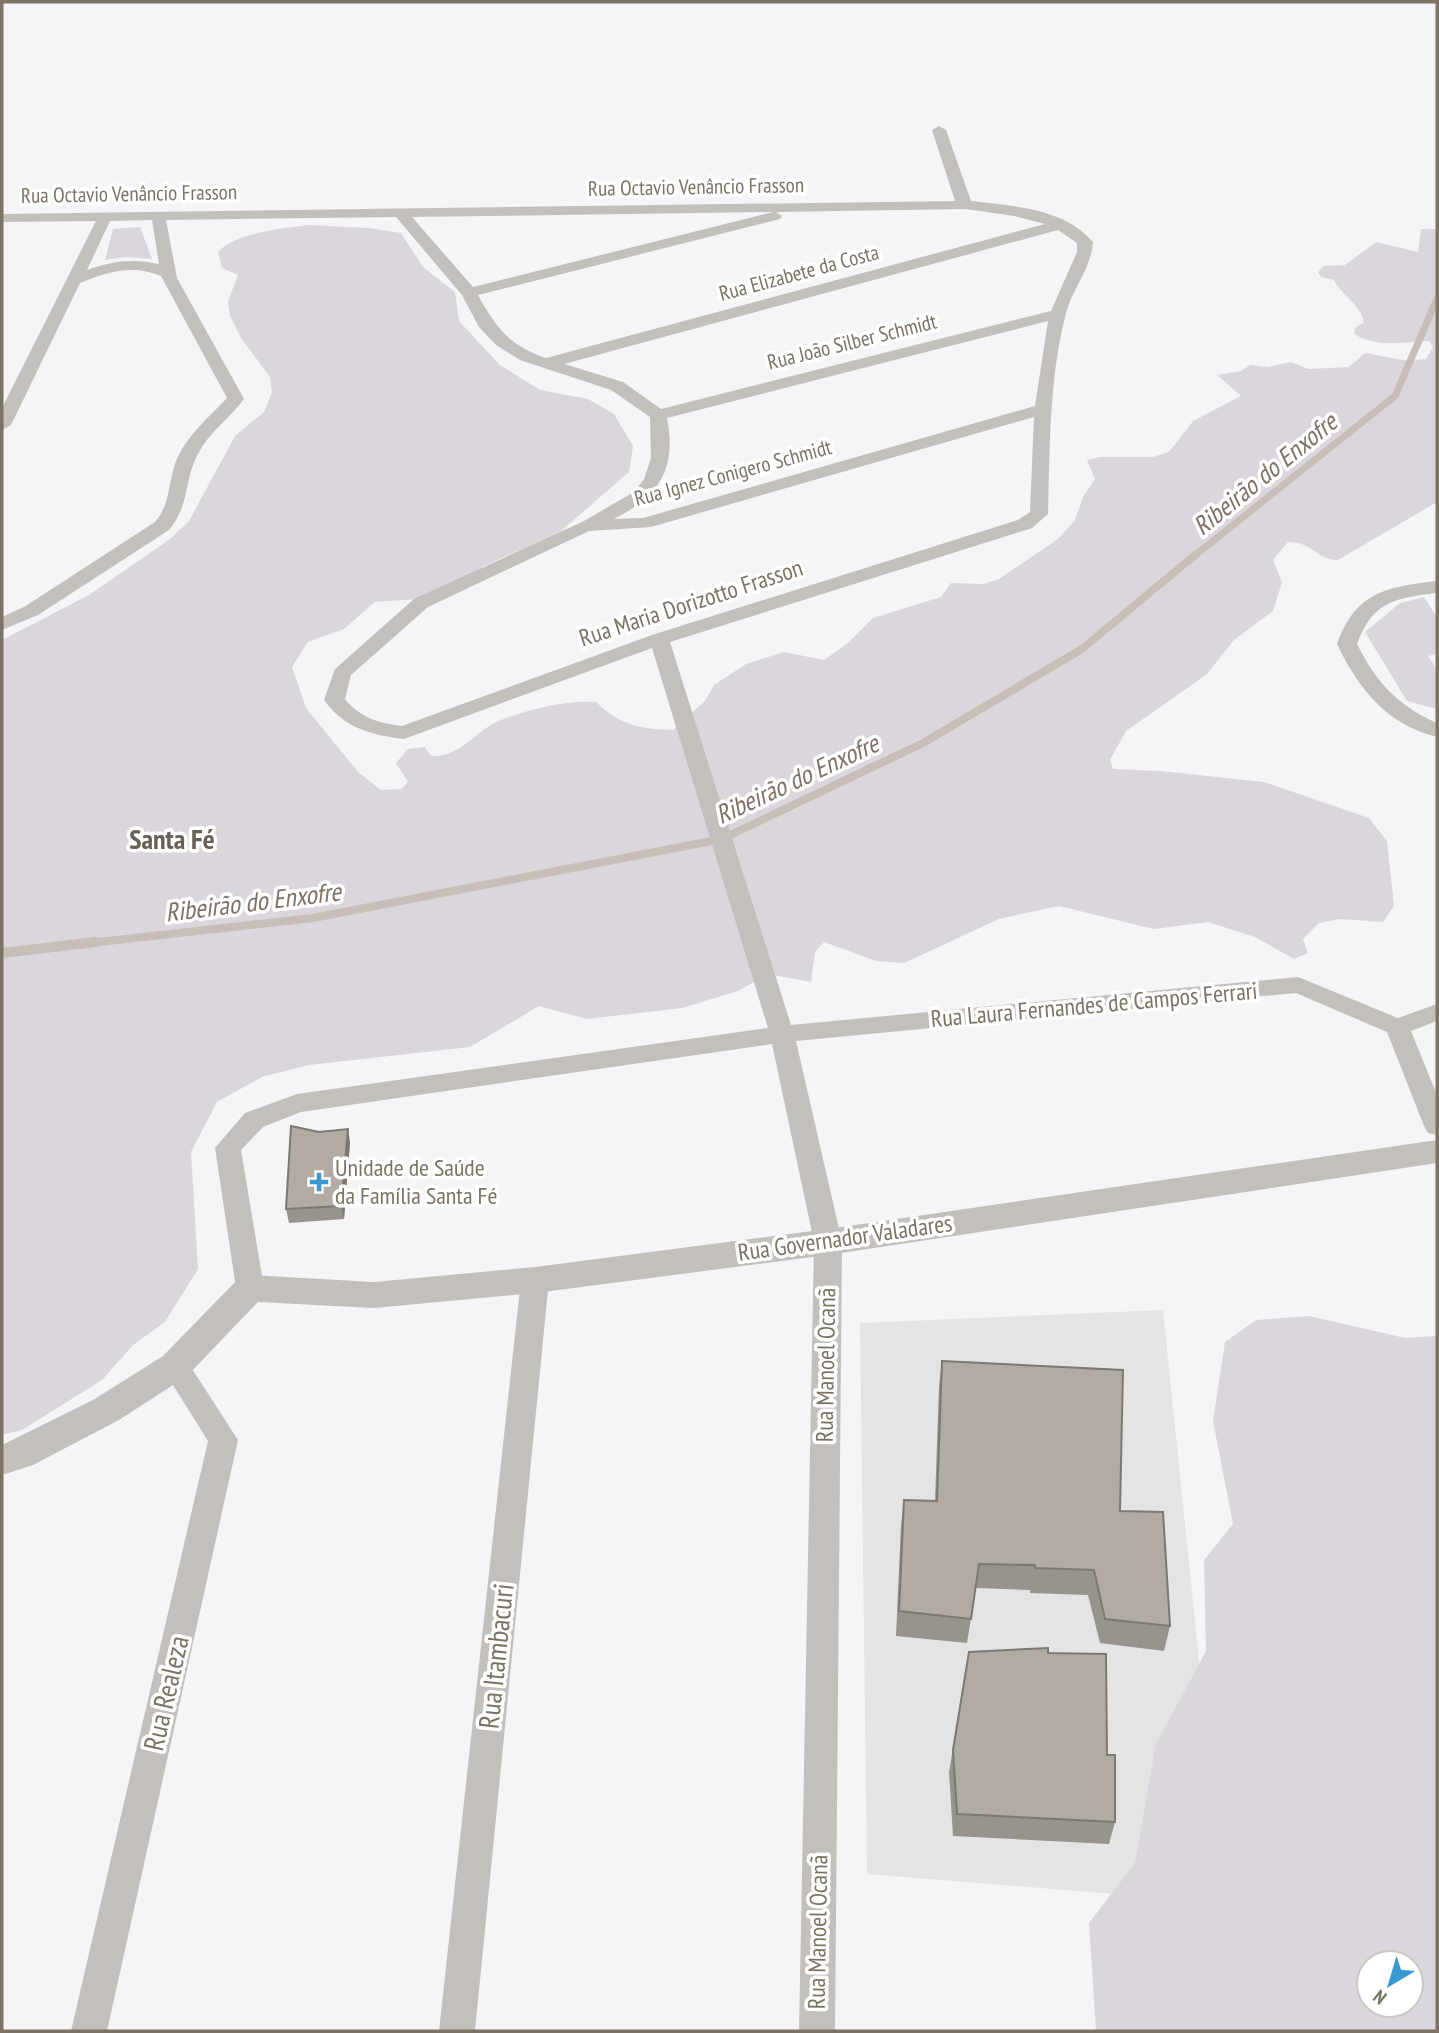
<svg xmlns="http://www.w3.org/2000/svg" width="1439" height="2033" viewBox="0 0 1439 2033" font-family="'PT Sans Narrow',sans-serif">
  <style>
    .built { fill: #e5e4e5 }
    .green { fill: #dbd6dd; fill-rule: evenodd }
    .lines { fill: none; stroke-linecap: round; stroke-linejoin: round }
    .stream-far2 { stroke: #c7beb8; stroke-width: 7 }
    .stream-far1 { stroke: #c7beb8; stroke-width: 8 }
    .stream { stroke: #c7beb8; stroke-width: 10 }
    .minor { fill: #c3c0bc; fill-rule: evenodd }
    .tertiary { fill: #c3c0bc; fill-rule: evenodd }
    .wall { fill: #98938d }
    .shaded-wall { fill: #7c7873 }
    .building { fill: #b1aba4; stroke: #7c7873; stroke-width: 2 }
    .poi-dot { fill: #399ad2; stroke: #fff; stroke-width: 2.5 }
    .labels { text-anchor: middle; stroke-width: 7; stroke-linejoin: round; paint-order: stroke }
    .far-street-label { font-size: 21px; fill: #7c7365; stroke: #fff }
    .street-label { font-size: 24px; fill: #7c7365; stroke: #fff }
    .poi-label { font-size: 24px; fill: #7c7365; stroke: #fff; text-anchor: start }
    .water-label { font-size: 26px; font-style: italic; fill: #7f6f64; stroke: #fff }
    .quarter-label { font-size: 28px; font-weight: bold; fill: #686056; stroke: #fff }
    .near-street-label { font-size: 28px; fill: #7c7365; stroke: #fff }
  </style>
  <rect width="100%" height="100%" fill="#f5f4f7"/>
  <path class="built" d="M1163 1310 1224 1903 867 1874 860 1323Z"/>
  <path class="green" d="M309 225 369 228 401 233 423 267 455 292 459 321 500 365 540 390 588 399 614 414 633 446 629 472 560 532 484 566 431 598 375 602 344 629 308 642 292 667 306 708 358 772 381 790 401 789 408 782 396 763 408 749 425 747 431 756C462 757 475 730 501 720 530 709 565 700 596 702 620 725 640 729 673 730L705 701 714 685 746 664 784 652 824 660 848 643 873 618 941 597 951 583 983 584 999 579 1058 539 1075 520 1083 497 1095 479 1087 460 1100 457H1153L1169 452 1193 421 1241 396 1217 375 1241 371 1250 365 1268 367 1291 362 1308 369 1349 367 1365 353 1408 361 1426 359 1433 347 1429 341C1404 342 1376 348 1354 334L1355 328 1364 322C1360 304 1342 296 1334 280L1321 277 1318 272 1324 266 1345 265 1376 242 1418 252 1421 229H1437V502L1338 560C1314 559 1314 542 1288 542L1273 560 1282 582 1273 611 1234 640 1206 675 1126 731 1110 760 1113 769 1160 771 1264 782 1369 818 1387 841 1394 906 1383 922 1340 919 1319 923 1303 939 1308 953 1294 959 1255 937 1208 922 1154 929 1059 906 999 919 904 963 876 961 824 942 815 952 811 982 768 974 738 991 682 1008 587 1019 539 1006 470 1047 309 1065 262 1077 217 1102 191 1152 198 1269 165 1322 133 1345 102 1380 22 1430 2 1435V640L89 595 170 539 189 521 235 436 264 412 272 392 270 377 241 338 230 316 228 301 238 275 222 268 218 252C234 233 284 228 309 225Z
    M140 227 152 259 124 257 105 260 113 229Z
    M1424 597 1437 617V654L1428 656 1437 669V709L1407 701 1365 632 1400 603Z
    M1309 1316 1405 1338 1437 1336V2031H1096L1089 1923 1135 1863 1156 1744 1206 1651 1204 1560 1233 1524 1213 1421 1225 1342 1256 1320ZM1411 1963V2005H1369V1963Z"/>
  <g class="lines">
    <path class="stream-far2" d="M1193 557 1395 396 1437 299"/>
    <path class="stream-far1" d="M81 944 313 918 722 839 923 743 1082 649 1195 555"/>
    <path class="stream" d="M2 953 96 942"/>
    <path class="minor" d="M939 126 946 130 971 201C1012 206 1064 208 1093 242 1091 270 1071 290 1065 317 1049 381 1050 448 1048 514L1032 528 670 642 791 1025 1298 977 1398 1018 1437 1004V1021L1411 1031 1437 1095V1135L1428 1133 1424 1126 1387 1032 1296 993 796 1041 842 1242 835 2031H799L814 1242 772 1044 301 1112 263 1127 241 1150 264 1288 260 1296 250 1299 240 1296 236 1288 215 1148 245 1113 297 1094 768 1028 652 648 404 739C371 735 344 728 324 700L335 669 414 599 584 521 634 492 644 479 651 458 650 417 611 390 520 360 496 345 479 327 462 295 396 217 166 220 177 278 244 399C230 418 209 432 198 454 183 482 191 503 169 530L38 615 2 630V617L24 607 155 522C170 505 168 485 175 464 185 437 208 418 227 398L161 276C132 264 107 272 80 283L11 425 2 430V408L96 221 2 222V214L955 201 932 130ZM966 209 1014 216 1045 224 546 358C510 346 496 328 478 295L780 219 782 216 776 212ZM773 212 473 287 412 217ZM152 220 159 264C133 258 111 261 87 270L110 221ZM1058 230 1077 243V252L1051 311 661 409 623 382 564 364ZM1048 321 1035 406 643 518 614 519C659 496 677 470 667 418ZM1034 417 1030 512 1018 520 652 635 402 726C379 723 360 718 345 699L351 675 428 607 589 531 651 527Z
      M1437 581V593C1395 598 1373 601 1357 644 1376 682 1398 706 1437 723V737C1387 725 1358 688 1337 644 1356 592 1386 587 1437 581Z
      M535 1269 545 1272 549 1280 475 2031H439L521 1280 525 1272Z
      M175 1354 185 1358 238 1440 107 2031H71L208 1441 161 1366 165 1358Z"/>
    <path class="tertiary" d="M1437 1140V1163L828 1255 535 1293 374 1308 258 1302 187 1376 119 1420 33 1465 2 1475V1445L93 1400 163 1356 238 1279 250 1275 374 1282 535 1267 828 1229Z"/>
  </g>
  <path class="wall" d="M350 1142 344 1219 289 1223 286 1209Z
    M942 1361 1120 1511 1170 1626 1164 1651 1100 1643 1088 1595 1030 1593V1590L976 1588 967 1643 896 1636 901 1525 904 1500 935 1501 939 1386Z
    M969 1652 1048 1653 1107 1755 1115 1822 1109 1844 953 1836 949 1772Z"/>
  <path class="shaded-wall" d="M348 1129 350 1142 344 1219 341 1206Z"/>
  <path class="building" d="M291 1126 319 1132 348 1129 341 1206 286 1209Z
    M942 1361 1123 1370 1120 1511 1163 1512 1170 1626 1105 1619 1094 1570 1035 1568V1565L979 1564 971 1619 899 1611 904 1500 937 1501Z
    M1048 1648V1653L1106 1654 1107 1755H1115V1822L957 1814 953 1750 969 1652Z"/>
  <path class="poi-dot" d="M315.5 1171.5h7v7h7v7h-7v7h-7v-7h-7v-7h7z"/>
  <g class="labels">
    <g class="far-street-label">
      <text transform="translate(696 187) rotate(-1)" y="7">Rua Octavio Venâncio Frasson</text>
      <text transform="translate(129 194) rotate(-1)" y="7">Rua Octavio Venâncio Frasson</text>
      <text transform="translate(799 273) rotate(-15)" y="7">Rua Elizabete da Costa</text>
      <text transform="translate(852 342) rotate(-14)" y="7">Rua João Silber Schmidt</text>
      <text transform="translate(733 473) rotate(-15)" y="7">Rua Ignez Conigero Schmidt</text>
    </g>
    <g class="street-label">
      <text transform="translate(691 603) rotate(-18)" y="8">Rua Maria Dorizotto Frasson</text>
      <text transform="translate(1094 1005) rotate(-5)" y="8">Rua Laura Fernandes de Campos Ferrari</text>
      <text transform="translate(845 1238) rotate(-8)" y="8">Rua Governador Valadares</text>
      <text transform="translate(826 1365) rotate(-89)" y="8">Rua Manoel Ocanã</text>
      <text transform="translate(818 1932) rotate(-89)" y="8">Rua Manoel Ocanã</text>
    </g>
    <g class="poi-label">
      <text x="335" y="1176">Unidade de Saúde<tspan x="335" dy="28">da Família Santa Fé</tspan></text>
    </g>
    <g class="water-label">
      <text transform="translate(1265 474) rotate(-39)" y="9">Ribeirão do Enxofre</text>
      <text transform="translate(797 779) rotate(-25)" y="9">Ribeirão do Enxofre</text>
      <text transform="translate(253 902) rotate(-7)" y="9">Ribeirão do Enxofre</text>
    </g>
    <g class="quarter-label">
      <text x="172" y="849">Santa Fé</text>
    </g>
    <g class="near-street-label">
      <text transform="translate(496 1656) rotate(-84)" y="10">Rua Itambacuri</text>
      <text transform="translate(166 1693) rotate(-77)" y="10">Rua Realeza</text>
    </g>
  </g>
  <rect width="1439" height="2033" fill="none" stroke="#7c7365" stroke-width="7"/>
  <g transform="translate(1390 1984) rotate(218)"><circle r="33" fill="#ffffff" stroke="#cbc7c1" stroke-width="2"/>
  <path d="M0-5L12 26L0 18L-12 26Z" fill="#399ad2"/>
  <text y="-10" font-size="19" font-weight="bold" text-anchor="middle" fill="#7c7365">N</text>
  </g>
</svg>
